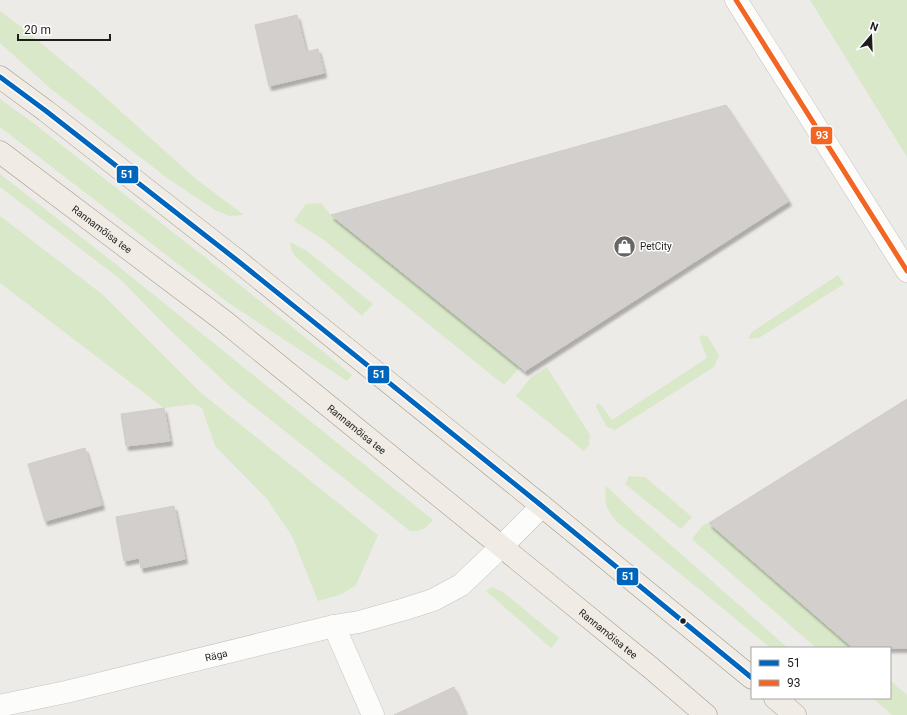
<svg xmlns="http://www.w3.org/2000/svg" width="907" height="715" viewBox="0 0 907 715" font-family="Roboto,sans-serif">
  <style>
    .grass { fill: #d8e8c8 }
    .building { fill: #d2cfcc; stroke: #d0cdc9; filter: url(#shadow) }
    .lines { fill: none; stroke-linecap: round; stroke-linejoin: round }
    .minor-casing { stroke: #c5c4c3; stroke-width: 23 }
    .major-casing { stroke: #a19986; stroke-width: 23 }
    .minor { stroke: #fcfcfb; stroke-width: 22 }
    .major { stroke: #f0ece5; stroke-width: 22 }
    .bus-1-casing { stroke: #fff; stroke-width: 8 }
    .bus-2-casing { stroke: #fff; stroke-width: 8 }
    .bus-1 { stroke: #0065bd; stroke-width: 5 }
    .bus-2 { stroke: #f26522; stroke-width: 5 }
    .bus-dot { fill: #1e1e1e; stroke: #fff; stroke-width: 1.5 }
    .labels { text-anchor: middle; stroke-width: 3; stroke-linejoin: round; paint-order: stroke }
    .street-label { font-size: 10px; fill: #1e1e1e; stroke: #fff }
    .poi-label { font-size: 10px; fill: #1e1e1e; stroke: #fff; text-anchor: start }
    .line-badge { stroke: #fff; stroke-width: 1.5 }
    .badge-label { font-size: 11px; text-anchor: middle; font-weight: bold; fill: #fff }
  </style>
  <defs>
    <filter id="shadow"><feDropShadow dx="2.5" dy="4.5" stdDeviation="1" flood-color="#0004"/></filter>
  </defs>
  <rect width="100%" height="100%" fill="#edebe7"/>
  <path class="grass" d="M810 0H907V157Z
    M0 11 24 29 97 90 196 179 244 215 229 216 215 210 170 180 51 89 0 43Z
    M0 99 32 122 225 273 352 375 347 381 230 304 0 127Z
    M0 174 113 262 433 520C426 528 421 532 410 531L232 389 167 327 120 279 0 187Z
    M321 203 331 215 520 367 504 385 324 240 294 221 306 204Z
    M0 216 102 294 200 392 378 535 356 585 342 594 318 601 292 536 267 499 215 446 202 408 194 404 164 408 0 283Z
    M290 242 307 251 373 304 362 316 295 256 291 249Z
    M838 275 844 284 759 338 748 339 752 332Z
    M703 335 708 337 719 355 714 367 615 430 607 427 596 407 598 403 600 404 612 420 707 358 699 337Z
    M547 367 590 435 589 445 584 451 516 396 531 377Z
    M629 476 645 477 692 517 681 529 625 484Z
    M606 486 639 517 788 648H771L617 522C606 508 604 505 606 486Z
    M709 523 853 648H816L692 539 703 525Z
    M492 587 503 592 559 638 551 648 486 591Z
    M890 680 907 695V715H892L873 698H890Z"/>
  <path class="building" d="M297 15 306 52 318 49 324 73 269 86 255 25Z
    M726 105 789 201 525 371 331 215Z
    M907 399V648H853L709 523Z
    M164 408 170 441 126 446 121 414Z
    M85 448 102 505 45 521 28 464Z
    M174 506 185 559 141 568 139 558 124 561 116 517Z
    M454 687 466 715H394Z"/>
  <g class="lines">
    <defs>
      <g id="minor">
        <path d="M736 0 907 271"/>
        <path d="M334 626 373 715"/>
        <path id="s1" d="M3 705 66 692 334 626 359 622 405 609 433 600 461 585 502 546 542 506"/>
      </g>
      <g id="major">
        <path d="M0 77 46 111 238 261 542 506 752 678"/>
        <path id="s2" d="M0 152 224 321 651 668 706 715"/>
        <path d="M775 698 795 715"/>
      </g>
    </defs>
    <use href="#minor" class="minor-casing"/>
    <use href="#major" class="major-casing"/>
    <use href="#minor" class="minor"/>
    <use href="#major" class="major"/>
    <defs>
      <path id="bus-1" d="M0 77 46 111 238 261 542 506 752 678"/>
      <path id="bus-2" d="M736 0 907 271"/>
    </defs>
    <use href="#bus-1" class="bus-1-casing"/>
    <use href="#bus-2" class="bus-2-casing"/>
    <use href="#bus-1" class="bus-1"/>
    <use href="#bus-2" class="bus-2"/>
  </g>
  <defs>
    <symbol id="shop-disc" viewBox="-11 -11 22 22"><circle r="9.5" fill="#666664" stroke="#fff"/><path d="M-5-2.5h2.3a2.7 3.5 0 0 1 5.4 0H5L5.5 6h-11ZM-1.5-2.5h3a1.5 2.3 0 0 0-3 0Z" fill="#fff"/></symbol>
  </defs>
  <g fill-rule="evenodd">
    <use href="#shop-disc" x="612" y="234" width="25" height="25"/>
  </g>
  <circle class="bus-dot" cx="683" cy="621" r="3.5"/>
  <g class="labels">
    <g class="street-label">
      <text dy="4" stroke="none"><textPath href="#s2" startOffset="128">Rannamõisa tee</textPath></text>
      <text dy="4" stroke="none"><textPath href="#s2" startOffset="452">Rannamõisa tee</textPath></text>
      <text dy="4" stroke="none"><textPath href="#s2" startOffset="776">Rannamõisa tee</textPath></text>
      <text dy="4" stroke="none"><textPath href="#s1" startOffset="219">Räga</textPath></text>
    </g>
    <g class="poi-label">
      <text x="640" y="250">PetCity</text>
    </g>
  </g>
  <g class="line-badge">
    <rect x="810" y="126" width="23" height="19" rx="4" fill="#f26522"/>
    <rect x="116" y="165" width="23" height="19" rx="4" fill="#0065bd"/>
    <rect x="367" y="365" width="23" height="19" rx="4" fill="#0065bd"/>
    <rect x="616" y="567" width="23" height="19" rx="4" fill="#0065bd"/>
  </g>
  <g class="badge-label">
    <text x="822" y="139">93</text>
    <text x="127" y="178">51</text>
    <text x="379" y="378">51</text>
    <text x="628" y="580">51</text>
  </g>
  <rect x="751" y="647" width="140" height="52" fill="#ffffff" stroke="#a5a5a5"/>
  <rect x="759" y="660" width="20" height="6" fill="#0065bd" stroke="#a5a5a5"/>
  <text x="787" y="667" font-size="12" fill="#1e1e1e">51</text>
  <rect x="759" y="680" width="20" height="6" fill="#f26522" stroke="#a5a5a5"/>
  <text x="787" y="687" font-size="12" fill="#1e1e1e">93</text>
  <g transform="translate(871 36) rotate(19)" stroke="#ffffff" stroke-width="3" paint-order="stroke">
  <path d="M0-3L7 15L0 10L-7 15Z" fill="#1e1e1e"/>
  <text y="-6" font-size="11" font-weight="bold" text-anchor="middle" fill="#1e1e1e">N</text>
  </g>
  <path d="M18 34v6h92v-6" fill="none" stroke="#1e1e1e" stroke-width="2"/>
  <text x="24" y="34" font-size="12" fill="#1e1e1e" stroke="#ffffff" stroke-width="3" paint-order="stroke">20 m</text>
</svg>
